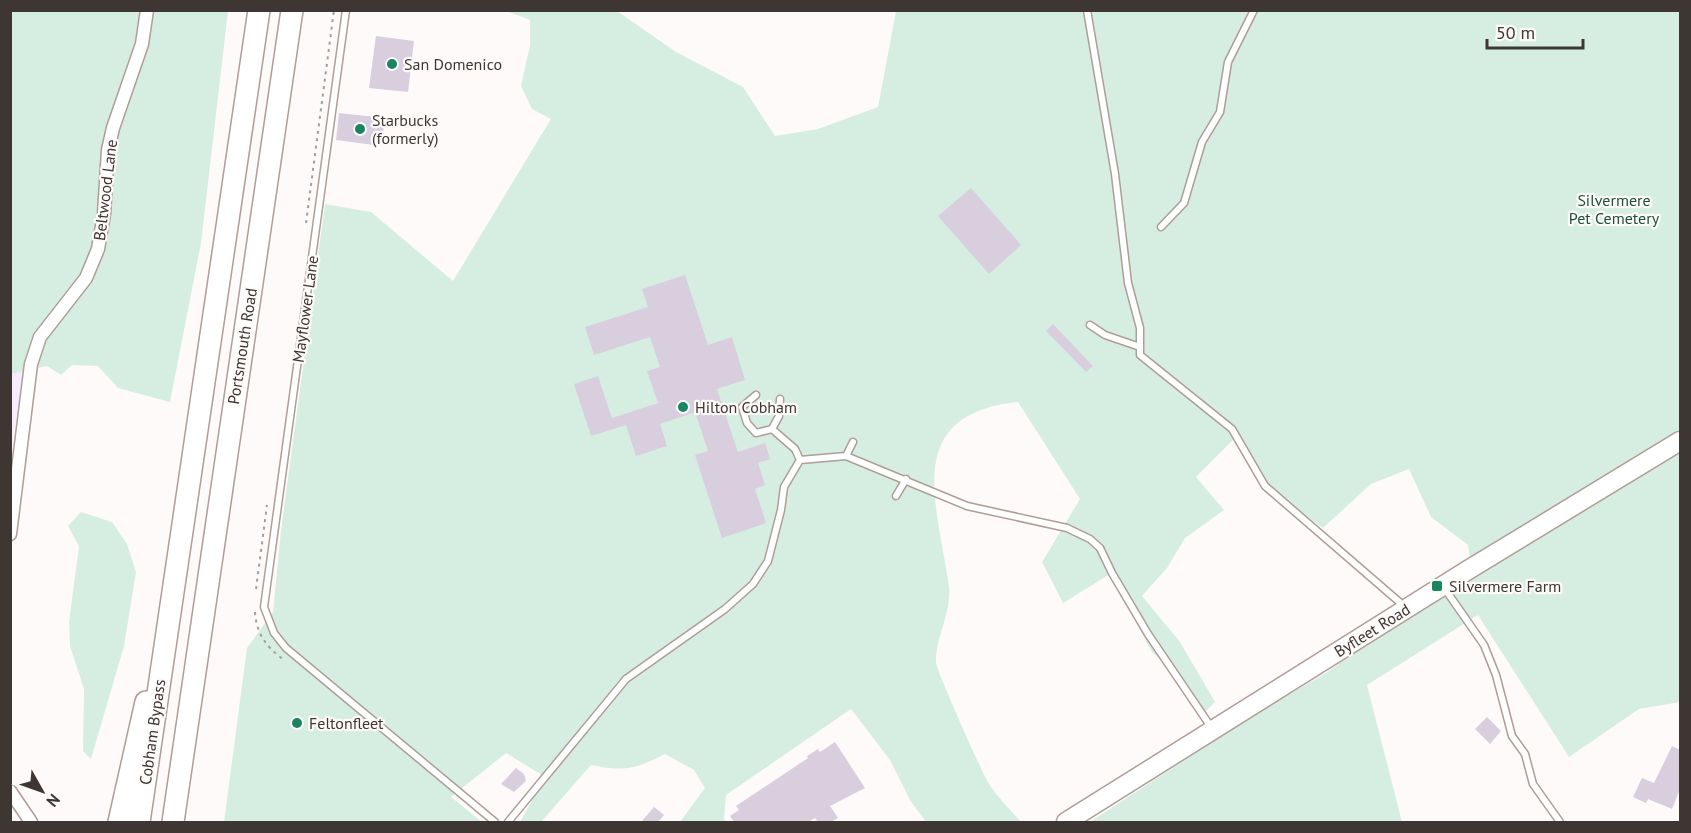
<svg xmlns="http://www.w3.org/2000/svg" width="1691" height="833" viewBox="0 0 1691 833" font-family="'PT Sans',sans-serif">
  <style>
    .industrial { fill: #f6edfe }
    .green { fill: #d6eee1 }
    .building { fill: #d8cedd }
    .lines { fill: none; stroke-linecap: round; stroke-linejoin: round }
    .lane-casing { stroke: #af9d96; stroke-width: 9 }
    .street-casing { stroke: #af9d96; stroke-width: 15 }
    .primary-casing { stroke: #af9d96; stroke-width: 21 }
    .highway-casing { stroke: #af9d96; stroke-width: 24 }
    .path { stroke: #a39d9b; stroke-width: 2; stroke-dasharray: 3 4.5; stroke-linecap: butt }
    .lane { stroke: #fff; stroke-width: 6 }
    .street { stroke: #fff; stroke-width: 12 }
    .primary { stroke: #fff; stroke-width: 18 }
    .highway { stroke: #fff; stroke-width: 21 }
    .poi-dot { fill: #1a8561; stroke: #fefaf9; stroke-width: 2 }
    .labels { text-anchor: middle; stroke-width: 4.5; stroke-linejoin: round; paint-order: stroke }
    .poi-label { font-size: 16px; fill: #3d3633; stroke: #fefaf9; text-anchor: start }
    .street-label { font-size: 16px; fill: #3d3633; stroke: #fefaf9 }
    .park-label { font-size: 16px; fill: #1a5139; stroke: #fefaf9 }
  </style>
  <rect width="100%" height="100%" fill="#fefaf9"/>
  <path class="industrial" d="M24 371 11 451V374Z"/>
  <path class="green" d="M10 11H228L201 243 170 402 118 388 98 366 72 365 61 375 47 366 11 374Z
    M506 11H617L676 52 743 87 775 136 818 129 878 107 896 11H1680V702L1639 709 1569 757 1478 615 1367 685 1402 822H1090L1244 721 1326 673 1471 568 1468 545 1431 517 1409 469 1371 484 1323 528 1265 486 1236 437 1196 477 1224 510 1185 538 1167 568 1142 596 1180 642 1215 702 1200 717 1176 673 1152 652 1110 574 1063 603 1042 562 1080 499 1018 402C900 414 938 506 949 587 952 612 935 638 936 663 937 671 983 775 989 784 998 798 1011 810 1021 822H926L910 800 890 760 851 709 726 795 724 819 726 822H680L705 788 694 770 665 754C636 769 623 772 591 765L541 822H520L545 777 506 753 451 797 482 822H224L247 648 273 612 281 530 325 204 371 212 453 281 551 119 532 109 521 86 530 45V20Z
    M81 512 112 522 127 544 136 572 124 646 91 759 83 751 84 689 70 646 69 622 79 546 68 526Z"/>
  <path class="building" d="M376 36 414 41 408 92 369 88Z
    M339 113 385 118 381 146 336 140Z
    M971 188 1021 245 989 274 938 216Z
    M685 275 708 345 732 337 745 380 717 389 738 452 765 443 770 459 758 463 765 485 755 489 766 523 722 538 695 455 708 451 695 412 660 424 667 446 636 456 626 425 591 436 574 384 598 376 612 418 658 403 647 371 660 367 650 337 594 355 585 327 648 307 642 289Z
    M1053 324 1093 366 1086 372 1046 331Z
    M1487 717 1501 731 1490 744 1475 729Z
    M835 742 865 788 830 806 838 818 831 822H818L815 818 808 822H734L730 816 739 810 736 806 808 758 807 756 818 749 820 752Z
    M1672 746 1680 750V789L1672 809 1648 799 1646 803 1633 797 1642 778 1654 783Z
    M516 768 524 774 526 781 514 792 501 784Z
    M654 807 664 815 658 822H641Z"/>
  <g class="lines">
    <defs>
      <path id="lane" d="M346 10 264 607 274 633 286 648 495 822
        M1087 10 1115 174 1128 283 1140 328V355L1232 429 1265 486 1404 606
        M1161 227 1184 203 1202 142 1220 112 1228 62 1254 10
        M1090 325 1105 335 1140 347
        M772 429 779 416 780 399
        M846 456 853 442
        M800 460 846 456 967 506 1067 528 1090 539 1100 548 1112 573 1148 634 1211 727
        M896 496 906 479
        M1445 589 1484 645 1496 675 1512 736 1525 754 1533 784 1560 822
        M508 822 626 679 725 609 753 584 768 561 781 510 784 487 800 460 795 449 772 429 756 433 747 423 742 407 756 395"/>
      <path id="street" d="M10 534 31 364 40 337 86 278 98 249 104 214 108 150 113 128 142 44 147 10
        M10 791 31 822"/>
      <path id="primary" d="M1066 822 1468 570 1680 441"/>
      <path id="highway" d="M119 822 146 702
        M139 822 259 10
        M173 822 292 10"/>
    </defs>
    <use href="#lane" class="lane-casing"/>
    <use href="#street" class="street-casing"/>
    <use href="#primary" class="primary-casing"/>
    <use href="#highway" class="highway-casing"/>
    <path class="path" d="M306 223 334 10
      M256 589 267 505
      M255 612C256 633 267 648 283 659"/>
    <use href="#lane" class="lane"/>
    <use href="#street" class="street"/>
    <use href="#primary" class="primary"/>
    <use href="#highway" class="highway"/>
  </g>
  <g class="poi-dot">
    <circle cx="392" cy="64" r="6"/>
    <circle cx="360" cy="129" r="6"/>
    <circle cx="683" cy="407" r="6"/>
    <rect x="1431" y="580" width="12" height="12" rx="3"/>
    <circle cx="297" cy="723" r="6"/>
  </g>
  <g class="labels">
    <g class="poi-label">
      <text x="404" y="70">San Domenico</text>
      <text x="372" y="126">Starbucks<tspan x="372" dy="18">(formerly)</tspan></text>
      <text x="695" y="413">Hilton Cobham</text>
      <text x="1449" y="592">Silvermere Farm</text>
      <text x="309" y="729">Feltonfleet</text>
    </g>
    <g class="street-label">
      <text transform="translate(105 190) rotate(-83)" y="6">Beltwood Lane</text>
      <text transform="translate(305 309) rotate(-82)" y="6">Mayflower Lane</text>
      <text transform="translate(242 346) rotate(-81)" y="6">Portsmouth Road</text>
      <text transform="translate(1372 630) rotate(-32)" y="6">Byfleet Road</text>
      <text transform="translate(152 732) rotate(-82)" y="6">Cobham Bypass</text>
    </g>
    <g class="park-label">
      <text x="1614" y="206">Silvermere<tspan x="1614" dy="18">Pet Cemetery</tspan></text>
    </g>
  </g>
  <rect width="1691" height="833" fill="none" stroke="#3d3633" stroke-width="24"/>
  <g transform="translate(42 791) rotate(130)" stroke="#fefaf9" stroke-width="4.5" paint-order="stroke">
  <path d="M0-4.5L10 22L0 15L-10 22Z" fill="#3d3633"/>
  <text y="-9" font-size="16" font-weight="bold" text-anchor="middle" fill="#3d3633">N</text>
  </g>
  <path d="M1487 39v9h96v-9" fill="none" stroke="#3d3633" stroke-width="3"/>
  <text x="1496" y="39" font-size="18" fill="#3d3633" stroke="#fefaf9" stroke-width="4.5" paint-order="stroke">50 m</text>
</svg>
